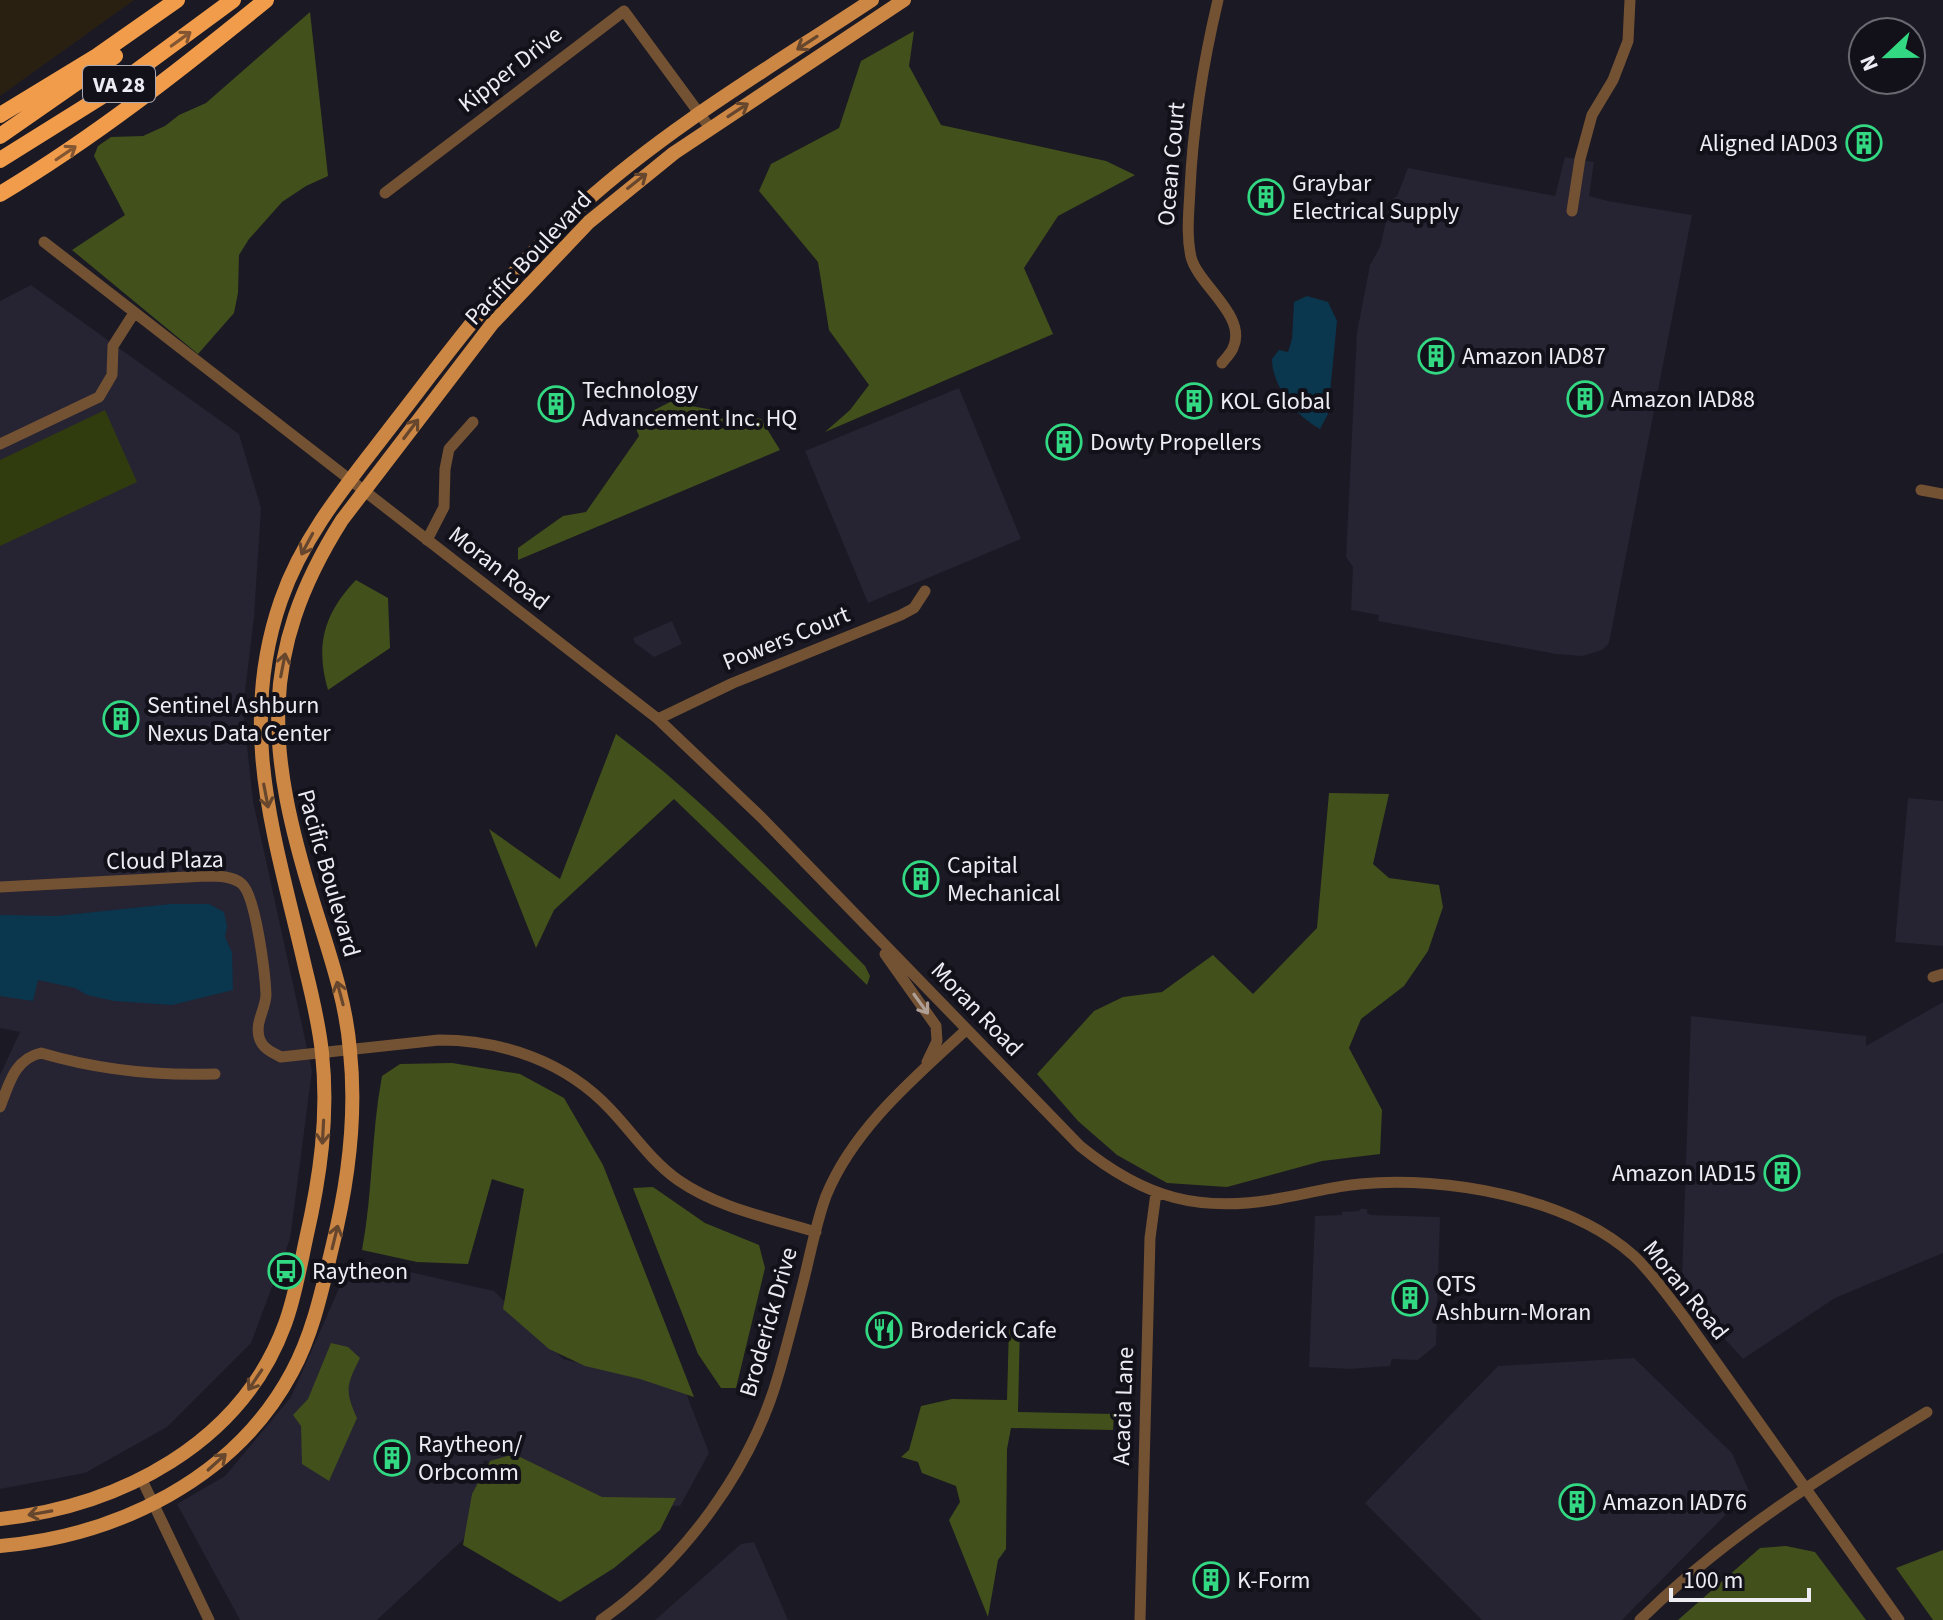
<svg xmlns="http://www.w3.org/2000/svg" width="1943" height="1620" viewBox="0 0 1943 1620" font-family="'Source Sans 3',sans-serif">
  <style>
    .commercial { fill: #2a2011 }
    .built { fill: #262332 }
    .green { fill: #303c0e }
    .forest { fill: #42501b }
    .water { fill: #0a364e }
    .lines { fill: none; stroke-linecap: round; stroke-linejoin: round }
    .minor { stroke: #735234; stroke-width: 11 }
    .major { stroke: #cd8745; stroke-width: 14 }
    .highway { stroke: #f19c4b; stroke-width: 16 }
    .oneway { stroke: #825632 }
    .oneway2 { stroke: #66462d }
    .oneway3 { stroke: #b09f94 }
    .labels { text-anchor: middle; stroke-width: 8; stroke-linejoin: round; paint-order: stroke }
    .shield { fill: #121019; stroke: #abaab2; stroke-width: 2 }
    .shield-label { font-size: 22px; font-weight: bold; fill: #edecf3 }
    .street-label { font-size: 24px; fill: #edecf3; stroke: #121019 }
    .poi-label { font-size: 24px; fill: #edecf3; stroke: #121019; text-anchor: start }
  </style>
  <rect width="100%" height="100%" fill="#1b1923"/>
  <path class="commercial" d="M0 0H134L0 96Z"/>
  <path class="built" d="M1565 157 1594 162 1589 196 1608 201 1692 215 1609 643 1602 650 1583 656 1556 654 1378 621 1379 615 1351 610 1353 567 1346 557 1357 332 1370 265 1380 247 1391 200 1397 196 1408 168 1555 196Z
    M31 285 239 434 261 508 254 617 243 709 253 801 312 1071 290 1239 251 1343 167 1427 85 1473 0 1489V1075L20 1032 0 1028V301Z
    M959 388 1021 539 868 603 805 451Z
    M672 621 682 644 654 657 635 643 633 638Z
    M1908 798 1943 801V946L1895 942Z
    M1943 1002V1253L1835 1298 1743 1359 1712 1325 1687 1291 1682 1279 1691 1016 1866 1036V1046Z
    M1360 1209H1367V1213L1371 1215 1440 1217 1436 1345 1418 1360 1392 1359 1390 1366 1350 1369 1309 1367 1315 1216 1342 1215V1212L1359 1211Z
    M352 1259 494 1291 563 1359 685 1390 709 1453 680 1506 604 1505 484 1460 465 1538 377 1620H240L177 1504 225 1476 291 1397Z
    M1634 1358 1732 1453 1749 1491 1622 1620H1482L1365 1503 1498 1366Z
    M754 1542 788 1620H655L741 1544Z"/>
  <path class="green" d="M105 410 137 482 0 546V460Z"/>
  <path class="forest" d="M310 12 328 176 306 186 282 202 249 239 239 255 238 293 234 313 198 354 72 250 125 215 94 156 98 146 111 137 143 136 165 126 179 115 206 103Z
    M914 31 909 66 941 125 1106 161 1135 175 1058 216 1024 268 1053 334 825 432 850 410 869 385 829 330 818 262 759 191 771 164 839 128 861 61Z
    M670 402 761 419 780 450 518 560V548L563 516 586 512 639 436 633 421Z
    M356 580 388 598 390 648 328 690C315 646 324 613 356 580Z
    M616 734C707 801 785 887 865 966L870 976 867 985 674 799 554 910 536 948 489 829 560 879Z
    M1329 793 1389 794 1373 864 1389 878 1439 885 1443 907 1428 951 1404 986 1361 1019 1349 1048 1382 1110 1380 1154 1322 1161 1227 1187 1167 1183 1117 1155 1078 1121 1037 1074 1094 1011 1123 997 1162 992 1213 955 1253 994 1317 928Z
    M452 1063 520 1074 564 1098 603 1165 694 1397 640 1379 585 1366 549 1349 503 1309 524 1189 492 1179 468 1264 417 1262 362 1250C373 1192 371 1134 382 1076L400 1064Z
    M653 1187 705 1223 759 1245 765 1268 736 1388H721L698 1354 633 1188Z
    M1020 1323 1018 1412 1114 1414 1113 1430 1011 1428 1007 1449 1006 1549 998 1560 988 1617 949 1520 960 1502 956 1486 922 1473 918 1462 901 1457 909 1450 921 1406 952 1399 1007 1400 1009 1326Z
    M331 1343 348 1347 360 1358C347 1384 344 1390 357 1418L329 1481 302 1464 301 1426 293 1415 308 1399Z
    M514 1454 602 1497 676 1498 660 1530 614 1568 560 1602 463 1545 472 1494 490 1461Z
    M1786 1546 1815 1552 1866 1620H1678L1760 1548Z
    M1943 1550V1620H1933L1896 1568Z"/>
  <path class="water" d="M1307 296 1328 302 1337 321 1328 414 1320 429C1296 416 1272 386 1272 359L1279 350 1288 352 1292 339 1294 302Z
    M171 904H209L224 912 227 926 225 937 232 952 233 990 172 1005 114 1001 87 995 75 988 38 980 33 1001 0 996V915L56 916Z"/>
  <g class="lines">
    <path class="minor" d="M1218 0C1203 63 1193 125 1190 189 1189 212 1186 234 1191 257 1198 285 1248 316 1233 348 1231 353 1226 358 1222 363
      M385 193 624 11 710 128
      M1572 211 1580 159 1592 115 1613 80 1628 41 1630 0
      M44 242 658 719 762 818 1080 1146C1144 1198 1200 1214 1282 1198 1308 1194 1333 1186 1360 1184 1445 1176 1569 1197 1634 1256 1653 1274 1668 1296 1684 1317L1899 1620
      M0 444 99 397 112 375 113 346 134 313
      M1921 490 1943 494
      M427 540 444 507 445 469 449 449 473 422
      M658 719 733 683 901 615 914 608 925 591
      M0 887 206 876C218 876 233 876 242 884 256 897 265 973 266 994 266 1009 255 1021 259 1037 262 1048 271 1052 281 1057L439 1040C503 1040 566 1062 610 1109 633 1133 650 1160 678 1180 718 1208 770 1218 816 1232
      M885 954 936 1026 937 1041 927 1062
      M1933 977 1943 974
      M0 1107C9 1085 14 1059 41 1053 99 1070 155 1076 215 1074
      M142 1480 209 1620
      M601 1620C683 1563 752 1469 779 1373 788 1342 796 1310 804 1279 811 1251 816 1223 826 1196 853 1129 914 1078 966 1030
      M1140 1620 1150 1238 1156 1193
      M1640 1620C1725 1536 1825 1474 1927 1412"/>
    <path class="major" d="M0 1519C120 1506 241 1444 285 1324 295 1297 300 1267 306 1239 320 1178 329 1116 322 1053 319 1024 312 995 305 967 276 840 236 729 281 600 305 531 353 477 397 419 455 344 511 267 583 204 671 125 774 65 872 0
      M0 1546C117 1536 235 1479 292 1372 313 1333 322 1290 332 1248 348 1184 357 1117 350 1051 346 999 328 950 313 901 268 754 256 656 342 520L492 324 589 222 674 153 904 0"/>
    <path class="highway" d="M0 115 97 56 177 0
      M0 136 115 56
      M0 160 104 95 233 0
      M0 194C95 137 180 70 266 0"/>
  </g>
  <defs><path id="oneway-shaft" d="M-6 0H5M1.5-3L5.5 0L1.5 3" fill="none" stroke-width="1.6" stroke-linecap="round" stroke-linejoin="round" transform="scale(2)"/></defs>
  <g class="oneway">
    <use href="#oneway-shaft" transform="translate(181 39) rotate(-36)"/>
    <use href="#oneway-shaft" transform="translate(66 153) rotate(-34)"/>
  </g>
  <g class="oneway2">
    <use href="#oneway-shaft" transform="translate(807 43) rotate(147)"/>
    <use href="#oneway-shaft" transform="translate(738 110) rotate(-33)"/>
    <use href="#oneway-shaft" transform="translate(637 181) rotate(-38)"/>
    <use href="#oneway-shaft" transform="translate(411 429) rotate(-53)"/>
    <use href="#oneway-shaft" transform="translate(307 544) rotate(118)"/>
    <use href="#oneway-shaft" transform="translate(283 665) rotate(-79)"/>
    <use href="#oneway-shaft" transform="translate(266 796) rotate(79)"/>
    <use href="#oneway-shaft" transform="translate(340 993) rotate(-105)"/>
    <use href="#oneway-shaft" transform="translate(323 1132) rotate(93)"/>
    <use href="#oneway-shaft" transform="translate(335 1237) rotate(-76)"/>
    <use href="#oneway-shaft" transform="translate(255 1380) rotate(124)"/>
    <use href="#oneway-shaft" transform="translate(217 1462) rotate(-42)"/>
    <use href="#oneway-shaft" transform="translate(40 1513) rotate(170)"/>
  </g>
  <use class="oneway3" href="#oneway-shaft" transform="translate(921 1004) rotate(54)"/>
  <defs>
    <symbol id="building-ring" viewBox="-11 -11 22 22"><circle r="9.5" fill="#121019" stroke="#32d882" stroke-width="1.5"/><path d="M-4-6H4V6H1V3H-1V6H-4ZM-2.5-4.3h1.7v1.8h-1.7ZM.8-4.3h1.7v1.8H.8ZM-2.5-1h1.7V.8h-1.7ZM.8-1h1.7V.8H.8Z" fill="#32d882"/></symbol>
    <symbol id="bus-ring" viewBox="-11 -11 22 22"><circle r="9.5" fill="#121019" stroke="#32d882" stroke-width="1.5"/><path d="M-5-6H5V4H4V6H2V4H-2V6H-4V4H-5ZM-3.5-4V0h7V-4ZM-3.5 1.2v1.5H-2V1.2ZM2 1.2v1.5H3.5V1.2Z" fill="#32d882"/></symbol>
    <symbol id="restaurant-ring" viewBox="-11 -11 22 22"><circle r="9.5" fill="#121019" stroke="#32d882" stroke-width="1.5"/><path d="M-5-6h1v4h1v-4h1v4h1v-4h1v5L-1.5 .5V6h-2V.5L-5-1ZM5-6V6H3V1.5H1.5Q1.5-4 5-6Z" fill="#32d882"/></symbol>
  </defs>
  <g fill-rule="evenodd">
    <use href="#building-ring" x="1844" y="123" width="40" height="40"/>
    <use href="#building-ring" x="1246" y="177" width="40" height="40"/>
    <use href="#building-ring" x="1416" y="336" width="40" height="40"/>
    <use href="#building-ring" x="1565" y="379" width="40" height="40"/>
    <use href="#building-ring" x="1174" y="381" width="40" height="40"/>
    <use href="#building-ring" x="536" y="384" width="40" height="40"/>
    <use href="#building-ring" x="1044" y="422" width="40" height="40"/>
    <use href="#building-ring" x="101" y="699" width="40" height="40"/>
    <use href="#building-ring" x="901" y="859" width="40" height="40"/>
    <use href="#building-ring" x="1762" y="1153" width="40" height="40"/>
    <use href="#bus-ring" x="266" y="1251" width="40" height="40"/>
    <use href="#building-ring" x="1390" y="1278" width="40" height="40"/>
    <use href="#restaurant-ring" x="864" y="1310" width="40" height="40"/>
    <use href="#building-ring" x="372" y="1438" width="40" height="40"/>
    <use href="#building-ring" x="1557" y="1482" width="40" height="40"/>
    <use href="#building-ring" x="1191" y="1560" width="40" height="40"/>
  </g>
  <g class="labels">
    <rect class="shield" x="83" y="66" width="72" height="36" rx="6"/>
    <g class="shield-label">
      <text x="119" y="92">VA 28</text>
    </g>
    <g class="street-label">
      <text transform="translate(510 69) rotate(-38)" y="8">Kipper Drive</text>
      <text transform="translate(1171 164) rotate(-85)" y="8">Ocean Court</text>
      <text transform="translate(528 258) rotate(-47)" y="8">Pacific Boulevard</text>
      <text transform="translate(499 568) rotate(38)" y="8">Moran Road</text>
      <text transform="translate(786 638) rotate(-22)" y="8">Powers Court</text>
      <text transform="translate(165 860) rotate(-1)" y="8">Cloud Plaza</text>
      <text transform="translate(329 873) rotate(74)" y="8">Pacific Boulevard</text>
      <text transform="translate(977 1009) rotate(46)" y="8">Moran Road</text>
      <text transform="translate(1686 1290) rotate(51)" y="8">Moran Road</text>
      <text transform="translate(768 1322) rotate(-74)" y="8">Broderick Drive</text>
      <text transform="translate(1123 1406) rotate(-88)" y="8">Acacia Lane</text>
    </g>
    <g class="poi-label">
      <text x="1838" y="151" text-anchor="end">Aligned IAD03</text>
      <text x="1292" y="191">Graybar<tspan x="1292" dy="28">Electrical Supply</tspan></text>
      <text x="1462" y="364">Amazon IAD87</text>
      <text x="582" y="398">Technology<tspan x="582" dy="28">Advancement Inc. HQ</tspan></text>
      <text x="1611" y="407">Amazon IAD88</text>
      <text x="1220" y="409">KOL Global</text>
      <text x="1090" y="450">Dowty Propellers</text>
      <text x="147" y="713">Sentinel Ashburn<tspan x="147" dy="28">Nexus Data Center</tspan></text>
      <text x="947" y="873">Capital<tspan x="947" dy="28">Mechanical</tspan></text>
      <text x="1756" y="1181" text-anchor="end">Amazon IAD15</text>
      <text x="312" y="1279">Raytheon</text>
      <text x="1436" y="1292">QTS<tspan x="1436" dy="28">Ashburn-Moran</tspan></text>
      <text x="910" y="1338">Broderick Cafe</text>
      <text x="418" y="1452">Raytheon/<tspan x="418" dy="28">Orbcomm</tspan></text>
      <text x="1603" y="1510">Amazon IAD76</text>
      <text x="1237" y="1588">K-Form</text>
    </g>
  </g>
  <g transform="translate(1887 56) rotate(248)"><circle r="38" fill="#121019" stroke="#6a6870" stroke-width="2"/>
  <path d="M0-6L14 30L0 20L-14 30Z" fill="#32d882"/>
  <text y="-12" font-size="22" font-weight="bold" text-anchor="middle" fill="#edecf3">N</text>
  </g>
  <path d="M1671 1588v12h138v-12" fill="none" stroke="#edecf3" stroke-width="4"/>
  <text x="1683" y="1588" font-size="24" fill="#edecf3" stroke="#121019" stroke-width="6" paint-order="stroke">100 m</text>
</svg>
